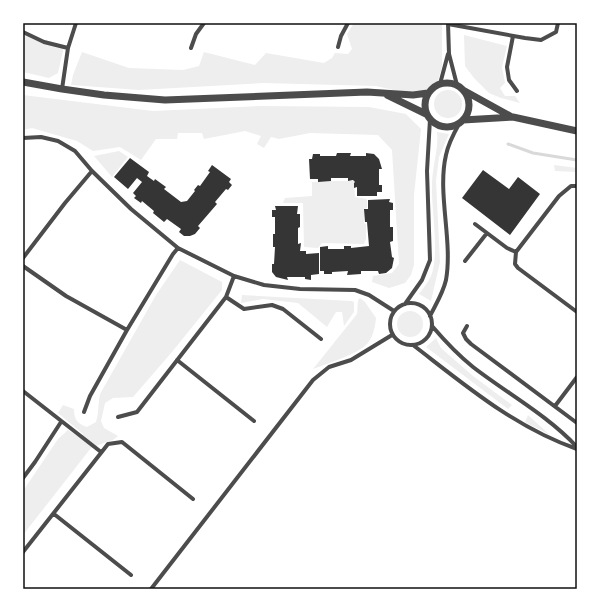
<svg xmlns="http://www.w3.org/2000/svg" width="600" height="612" viewBox="0 0 600 612" font-family="'Archivo Narrow',sans-serif">
  <style>
    .green { fill: #eee }
    .lines { fill: none; stroke-linecap: round; stroke-linejoin: round }
    .stream { stroke: #d9d9d9; stroke-width: 3 }
    .building { fill: #353535 }
    .minor { stroke: #4c4c4c; stroke-width: 4 }
    .tertiary { stroke: #4c4c4c; stroke-width: 7 }
    .neatline { fill: none; stroke: #111; stroke-width: 1.5 }
  </style>
  <rect width="100%" height="100%" fill="#fff"/>
  <path class="green" d="M354 23H442V66L438 81 423 92 407 93 376 86 263 83 139 90 71 85 73 75 82 52 129 68 183 70 199 66 204 52 255 65 266 53 324 63 332 58 335 53 348 54 352 49 347 34Z
    M23 30 45 40 64 46 58 73 49 78 23 72Z
    M464 35 507 46 502 67 505 83 500 88 505 96H515L520 103 501 98 489 93 474 78 465 66Z
    M434 104a14 14 0 1 1 28 0a14 14 0 1 1-28 0Z
    M23 95 153 111 261 106 369 107 406 114 421 129 414 195V265L411 275 405 283 389 288 372 282 373 276 392 273 399 264 392 150 378 135 310 133 279 139 271 137 264 148 257 144 261 136 245 131 204 139 202 133H178L177 139H156L141 160 120 147 93 151 77 141 32 128 23 130Z
    M437 132 449 134 439 157 436 181 440 262 431 301 419 294C423 288 428 283 431 276 440 254 431 208 432 184 432 167 439 148 437 132Z
    M119 151 128 157 112 177 94 156Z
    M554 165 577 168V172L555 171Z
    M331 181H354L355 197 367 199V208L364 209V223L366 224V239L364 244 322 243 318 248 304 247 303 203H283L285 198 312 196V182Z
    M180 260 222 282V290L172 352 133 397 113 398 105 403 101 421 104 428 118 436 113 440 109 441 91 448 23 535V491L58 439 68 430 80 438 83 434 58 413 63 405 74 409C74 419 77 424 87 427L96 422C99 413 98 403 100 394L156 295Z
    M242 295 351 301 354 302V312L344 326 342 312H336L327 327 298 303 263 299 241 303Z
    M360 298 365 302 376 318C375 328 373 337 367 344 358 354 326 364 313 369L357 314 358 300Z
    M397 324a13 13 0 1 1 26 0a13 13 0 1 1-26 0Z
    M436 338 441 348 473 376 512 405 508 409 426 347Z
    M528 415 550 435 525 422Z"/>
  <g class="lines">
    <path class="stream" d="M508 144 533 153 577 160"/>
  </g>
  <path class="building" d="M337 153H351L350 156H366V153L374 154 379 159 382 169H379V185H382V192H377V196H357V187L354 188V183L355 182 353 180 348 181V178H331V181L318 182V179H310L309 159H312L313 154H320V156H336Z
    M130 158 149 172 147 176 154 181 155 179 166 187 164 189 181 202 187 201 195 191 194 190 198 185 200 186 210 172 208 171 212 165 231 179 229 182 232 185 228 190 226 189 215 202 217 204 198 226 200 228 195 234 190 236H184L179 232 181 229 167 219 164 222 153 213 154 211 142 201 141 203 134 198 136 196 133 193 142 182 137 178 128 189 114 177Z
    M483 170 509 189 518 177 540 194 510 235 462 198Z
    M390 199 389 202 393 203V210H390V227H393V241L390 242 392 257 394 258 392 268 386 273 379 274 378 271H361V274L347 275 348 271 332 272V274H324V271H320V247L328 246V249H344V246H351V248L369 246 367 222H365L364 209H368V200Z
    M275 206H298L297 214H300V227L298 228V244L301 243 300 251H306V254L319 253V274L311 275V280L305 279V277H287L288 280 276 277 272 272V264H274L275 247H273V234H275V217H272V210H276Z"/>
  <g class="lines">
    <path class="minor" d="M448 23 449 54 457 85
      M448 24 525 38 541 40 556 32 558 23
      M23 32 44 42 68 48
      M513 36 507 67 509 80 517 91
      M338 47 341 36 348 23
      M191 48 196 34 204 23
      M440 84 448 54
      M62 89 68 48 76 23
      M23 138 41 137 58 141 75 151 92 171 131 209 178 248 234 276 264 285 300 289 355 290 369 295 394 311
      M475 224 507 248 516 252 559 196 571 186H577
      M516 252 515 264 518 268 577 312
      M23 258 65 203 92 171
      M465 261 487 233
      M23 266 66 296 127 330
      M226 297 244 309 272 305 283 309 321 339
      M390 324a21 21 0 1 1 42 0a21 21 0 1 1-42 0Z
      M405 304 422 280 430 260 427 171 430 119
      M430 316C436 304 443 293 446 280 453 241 437 193 446 155 448 144 454 133 459 124
      M432 326C444 340 458 355 473 367 508 394 547 415 577 447
      M467 326 463 333 466 339 471 344 577 423
      M413 345C465 385 514 427 577 449
      M177 360 254 421
      M23 391 101 452
      M555 406 577 377
      M84 412 90 396 127 330 173 254 178 248
      M118 417 137 412 226 297 234 276
      M23 478 35 462 61 422
      M54 514 131 575
      M23 552 108 444 122 442 193 499
      M151 589 313 380 329 367 351 360 392 335"/>
    <path class="tertiary" d="M23 82 62 89 104 95 165 100 367 92 413 95 428 93
      M425 105a22 22 0 1 1 44 0a22 22 0 1 1-44 0Z
      M463 90 512 117
      M387 95 426 114
      M463 120 513 117 577 131"/>
  </g>
  <rect width="600" height="612" fill="none" stroke="#ffffff" stroke-width="48"/>
  <rect x="24" y="24" width="552" height="564" class="neatline"/>
</svg>
